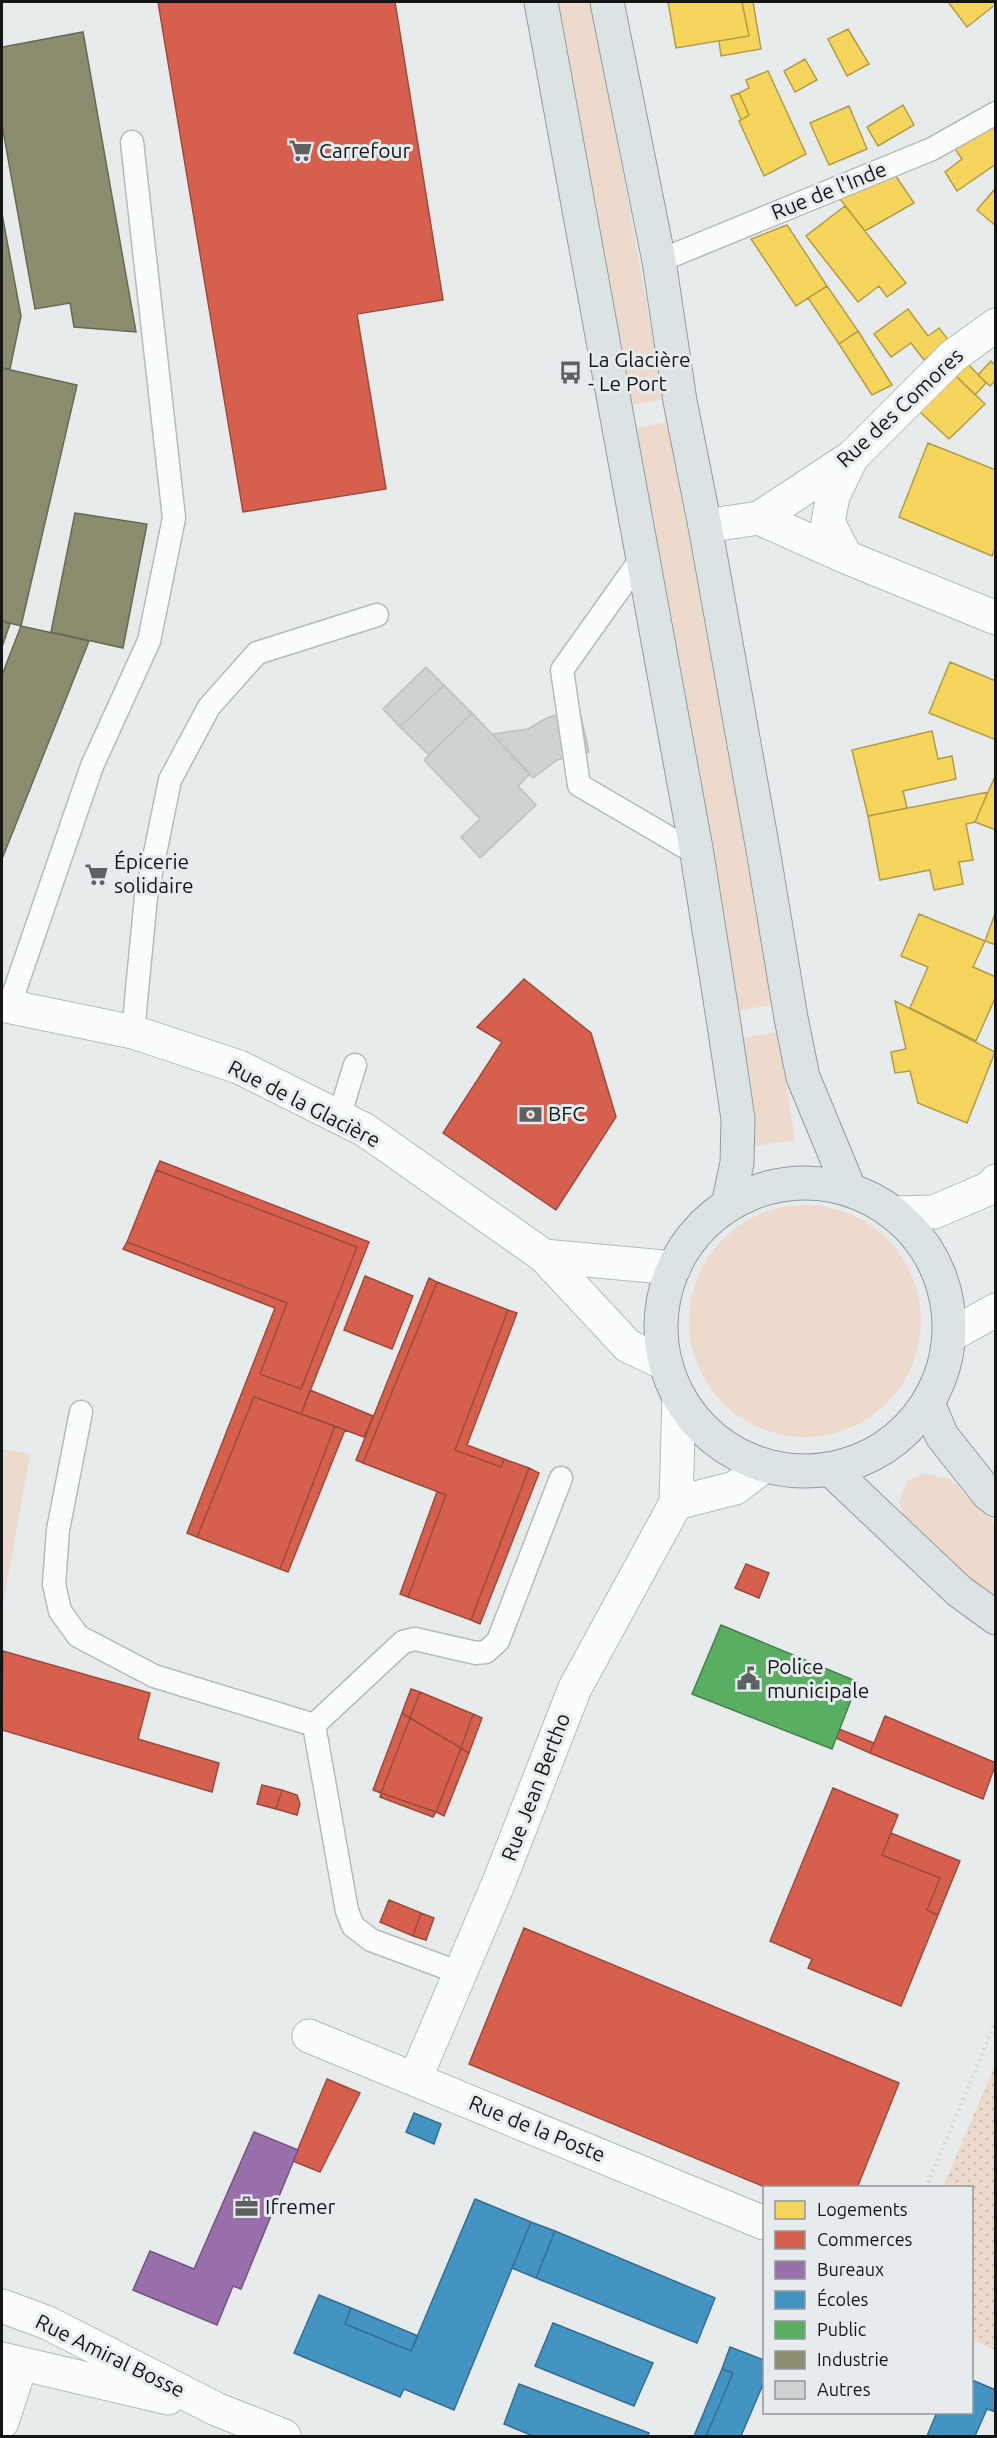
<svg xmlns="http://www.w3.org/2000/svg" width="997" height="2438" viewBox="0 0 997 2438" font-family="Ubuntu,sans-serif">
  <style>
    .green { fill: #eedacc }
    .park { fill: url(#park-dots) }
    .homes { fill: #f6d55c; stroke: #b29c47; stroke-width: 1.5 }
    .shops { fill: #d6604d; stroke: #9c4a3c; stroke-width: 1.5 }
    .offices { fill: #9970ab; stroke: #71557e; stroke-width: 1.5 }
    .schools { fill: #4393c3; stroke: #356e8f; stroke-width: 1.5 }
    .public { fill: #5aae61; stroke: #45804a; stroke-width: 1.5 }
    .industry { fill: #8c8c6e; stroke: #686954; stroke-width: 1.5 }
    .building { fill: #cfd2d3; stroke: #bcbfc0; stroke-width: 1.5 }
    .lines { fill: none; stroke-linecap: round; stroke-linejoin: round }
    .service-casing { stroke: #b7baba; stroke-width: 25 }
    .minor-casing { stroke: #b7baba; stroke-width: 35 }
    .tertiary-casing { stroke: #b7baba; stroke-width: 35 }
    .primary-casing { stroke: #8e9da0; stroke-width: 35 }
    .path { stroke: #d1d2d2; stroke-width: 4; stroke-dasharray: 1.5 4.5; stroke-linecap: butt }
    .service { stroke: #fbfcfc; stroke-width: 22 }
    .minor { stroke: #fbfcfc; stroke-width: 33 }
    .tertiary { stroke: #fbfcfc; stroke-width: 33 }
    .primary { stroke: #dbe3e4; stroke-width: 33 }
    .labels { text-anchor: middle; stroke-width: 6; stroke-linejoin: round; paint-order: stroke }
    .poi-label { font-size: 21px; fill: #141616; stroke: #e6eced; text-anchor: start }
    .street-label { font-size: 21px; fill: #141616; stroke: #e6eced }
  </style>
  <defs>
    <pattern id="park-dots" width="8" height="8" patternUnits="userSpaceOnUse" patternTransform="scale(1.5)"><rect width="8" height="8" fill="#eedacc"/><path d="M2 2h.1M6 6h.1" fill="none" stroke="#cbbaae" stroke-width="1.8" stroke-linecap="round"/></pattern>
  </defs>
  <rect width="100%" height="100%" fill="#e7ebec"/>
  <path class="green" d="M554 2H592L664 399 627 406Z
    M668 422 774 1004 735 1012 630 429Z
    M778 1032 795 1140 756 1146 739 1038Z
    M689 1321a116 116 0 1 1 232 0a116 116 0 1 1-232 0Z
    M2 1449 30 1454 2 1612Z
    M924 1473 949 1479 995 1523V1602L905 1524 899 1501 907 1481Z"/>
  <path class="park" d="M995 2065V2350L972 2340V2188L943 2187Z"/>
  <path class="homes" d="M668 2H742L749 36 676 48Z
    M742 2H753L761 49 721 56 719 41 749 36Z
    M948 2H996V4L967 27Z
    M848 29 869 64 847 76 828 39Z
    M805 59 817 80 795 92 784 71Z
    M768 71 806 154 764 176 739 121 749 115 739 93 749 88 746 80Z
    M739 93 749 115 741 120 731 96Z
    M903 105 914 125 878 146 867 127Z
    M849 106 867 149 829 165 810 123Z
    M996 119V164L957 191 945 172 962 159 953 146Z
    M893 172 914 203 865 231 840 199Z
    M994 190 996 191V226L977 210Z
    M845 206 906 283 887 297 879 286 858 302 806 236Z
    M787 225 827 286 796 306 751 239Z
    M827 286 858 331 839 344 808 298Z
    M908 309 928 336 939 328 949 341 924 360 911 343 891 357 874 334Z
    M858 331 892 385 872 395 839 344Z
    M991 361 996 366V380L990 386 978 375Z
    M967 363 986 383 975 395 955 375Z
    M955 375 985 404 949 439 920 412Z
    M928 443 996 470V546L992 556 899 517Z
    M950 662 996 681V740L929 713Z
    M932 731 938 759 952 756 956 779 903 791 907 808 868 816 852 750Z
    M996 774V830L975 822Z
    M988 792 975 822 966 824 973 860 959 862 963 884 934 890 930 870 880 880 868 816Z
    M996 911V945L985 941Z
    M919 914 985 941 973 967 996 977V996L976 1041 910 1008 928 967 901 956Z
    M895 1001 995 1052 967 1123 918 1103 910 1071 895 1073 891 1052 906 1049Z"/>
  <path class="shops" d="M158 2H395L443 300 357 314 386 489 243 512Z
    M524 979 591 1033 616 1117 556 1210 443 1133 502 1042 477 1027Z
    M160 1161 369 1242 301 1414 254 1397 197 1537 187 1533 275 1308 123 1249 127 1242 287 1303 260 1374 301 1389 357 1247 156 1170Z
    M156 1170 357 1247 301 1389 260 1374 287 1303 127 1242Z
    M365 1276 413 1296 392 1349 344 1330Z
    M429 1278 437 1282 363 1463 356 1460Z
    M437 1282 508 1310 455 1450 501 1467 504 1459 529 1468 471 1620 408 1597 446 1495 363 1463Z
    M508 1310 517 1313 467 1445 504 1459 501 1467 455 1450Z
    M310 1390 373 1416 364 1437 301 1414Z
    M254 1397 335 1426 280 1569 197 1537Z
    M335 1426 345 1430 288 1572 280 1569Z
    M529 1468 539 1473 480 1624 471 1620Z
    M437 1492 446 1495 408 1597 400 1594Z
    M746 1564 769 1573 759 1598 735 1588Z
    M3 1651 150 1693 138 1739 219 1763 212 1792 2 1730Z
    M411 1689 420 1692 410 1718 402 1713Z
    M420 1692 473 1714 461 1748 410 1718Z
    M402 1713 410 1718 381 1793 373 1790Z
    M473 1714 482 1718 469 1753 461 1748Z
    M885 1716 996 1763 983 1799 870 1753Z
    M410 1718 461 1748 436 1812 381 1793Z
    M839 1729 874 1743 870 1753 836 1738Z
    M461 1748 469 1753 444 1816 436 1812Z
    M262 1785 282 1790 276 1809 257 1804Z
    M833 1788 898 1815 882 1855 940 1878 927 1910 938 1915 901 2006 808 1968 812 1959 770 1941Z
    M282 1790 297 1795 300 1804 297 1815 276 1809Z
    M381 1793 436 1812 433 1817 380 1797Z
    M891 1833 960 1861 938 1915 927 1910 940 1878 882 1855Z
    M389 1900 421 1913 413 1936 380 1922Z
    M421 1913 434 1918 426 1940 413 1936Z
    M524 1928 899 2083 857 2188H767L469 2064Z
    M327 2079 360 2093 320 2172 293 2161Z"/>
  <path class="offices" d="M254 2132 298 2150 241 2289 233 2286 217 2325 133 2290 150 2251 194 2269Z"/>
  <path class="schools" d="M414 2113 441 2124 434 2144 406 2132Z
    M475 2199 531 2222 454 2410 404 2389 400 2397 294 2353 319 2295 351 2308 345 2324 411 2351Z
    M531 2222 555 2231 536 2278 512 2268Z
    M555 2231 715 2298 697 2343 536 2278Z
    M351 2308 418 2336 411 2351 345 2324Z
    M553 2323 653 2363 634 2406 535 2366Z
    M730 2347 764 2360V2382L741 2436H706L733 2373 722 2369Z
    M722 2369 733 2373 706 2436H694Z
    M972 2380 996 2390V2412L987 2409 975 2436H927L937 2412H972Z
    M519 2384 649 2433 648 2436H533L504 2424Z"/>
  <path class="public" d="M721 1625 858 1682 832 1749 692 1694Z"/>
  <path class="industry" d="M83 32 136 332 74 327 70 303 35 309 2 125V47Z
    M2 214 21 316 10 369 2 368Z
    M2 368 77 385 21 626 2 621Z
    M75 513 147 524 123 648 51 632Z
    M2 621 10 624 2 647Z
    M21 626 89 641 2 859V675Z"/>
  <path class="building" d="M426 667 444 685 400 727 383 709Z
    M444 685 472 713 429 755 400 727Z
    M579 708 589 752 557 760 533 778 492 734 528 729 547 718Z
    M472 713 530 774 518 786 536 805 480 858 461 837 480 819 424 760Z"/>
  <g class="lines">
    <defs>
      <path id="service" d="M659 261 932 149 996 113
        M643 556 562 670 579 785 697 854
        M9 1007 92 766 149 641 174 518 132 142
        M133 1032 146 897 170 780 209 707 257 653 377 615
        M339 1117 355 1065
        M81 1412 58 1530 54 1584 60 1611 78 1636 154 1676 314 1725
        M460 1973 371 1940 353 1926 347 1911 314 1725 403 1642 415 1639 476 1653 486 1652 498 1641 561 1478"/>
      <path id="minor" d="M759 518 846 557 996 618
        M705 526 759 518 852 457 953 356 996 325
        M846 557 828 522 833 496 852 457
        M2 1005 133 1032 239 1067 365 1130 544 1256 628 1346 666 1364
        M894 1213 934 1212 990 1188 996 1181
        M544 1256 674 1268
        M949 1336 996 1310
        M676 1503 735 1488 764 1466
        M309 2036 764 2223
        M415 2079 499 1882 575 1688 676 1503 679 1398
        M2 2422 21 2364"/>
      <path id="tertiary" d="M2 2306 48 2323 216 2409 284 2436
        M2 2359 168 2398"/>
      <path id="primary" d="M541 2 697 854 725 1031 738 1119 737 1163 728 1205
        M607 2 659 261 680 401 705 526 763 850 791 1018 803 1077 849 1188
        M661 1327a144 144 0 1 1 288 0a144 144 0 1 1-288 0Z
        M928 1403 942 1436 988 1494 996 1500
        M830 1469 959 1591 996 1618"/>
    </defs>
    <use href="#service" class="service-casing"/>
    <use href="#minor" class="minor-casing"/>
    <use href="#tertiary" class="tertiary-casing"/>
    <use href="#primary" class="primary-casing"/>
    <path class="path" d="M926 2188 996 2021"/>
    <use href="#service" class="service"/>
    <use href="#minor" class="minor"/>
    <use href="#tertiary" class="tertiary"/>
    <use href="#primary" class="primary"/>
  </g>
  <defs>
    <symbol id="supermarket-bare" viewBox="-9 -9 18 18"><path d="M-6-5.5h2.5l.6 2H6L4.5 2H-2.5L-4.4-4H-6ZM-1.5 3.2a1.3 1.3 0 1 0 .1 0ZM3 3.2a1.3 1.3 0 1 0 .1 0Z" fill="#5e6161" stroke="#e6eced" stroke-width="2.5" paint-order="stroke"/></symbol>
    <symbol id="bus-bare" viewBox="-9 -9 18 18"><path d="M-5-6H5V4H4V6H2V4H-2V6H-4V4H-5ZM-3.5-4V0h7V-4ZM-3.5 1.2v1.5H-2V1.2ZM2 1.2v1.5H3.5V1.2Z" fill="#5e6161" stroke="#e6eced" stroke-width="2.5" paint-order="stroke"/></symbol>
    <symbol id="bank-bare" viewBox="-9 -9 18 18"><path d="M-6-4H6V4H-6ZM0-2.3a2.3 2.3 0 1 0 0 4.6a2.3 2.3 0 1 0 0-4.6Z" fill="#5e6161" stroke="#e6eced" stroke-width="2.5" paint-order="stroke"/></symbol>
    <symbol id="civic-bare" viewBox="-9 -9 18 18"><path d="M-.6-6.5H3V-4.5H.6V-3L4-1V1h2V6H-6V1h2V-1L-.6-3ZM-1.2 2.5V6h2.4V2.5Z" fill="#5e6161" stroke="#e6eced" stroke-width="2.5" paint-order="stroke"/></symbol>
    <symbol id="office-bare" viewBox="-9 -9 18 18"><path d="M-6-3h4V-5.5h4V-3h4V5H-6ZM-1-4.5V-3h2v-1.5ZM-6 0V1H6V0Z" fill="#5e6161" stroke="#e6eced" stroke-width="2.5" paint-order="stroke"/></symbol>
  </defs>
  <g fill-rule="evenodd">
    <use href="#supermarket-bare" x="284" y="134" width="33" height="33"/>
    <use href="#bus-bare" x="554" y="356" width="33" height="33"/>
    <use href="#supermarket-bare" x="80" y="858" width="33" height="33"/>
    <use href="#bank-bare" x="514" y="1098" width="33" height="33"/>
    <use href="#civic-bare" x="732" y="1662" width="33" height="33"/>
    <use href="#office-bare" x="230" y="2190" width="33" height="33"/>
  </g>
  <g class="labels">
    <g class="poi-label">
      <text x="319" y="158">Carrefour</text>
      <text x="588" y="367">La Glacière<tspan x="588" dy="24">- Le Port</tspan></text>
      <text x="114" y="869">Épicerie<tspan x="114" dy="24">solidaire</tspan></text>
      <text x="548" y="1121">BFC</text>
      <text x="767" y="1674">Police<tspan x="767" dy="24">municipale</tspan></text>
      <text x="265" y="2214">Ifremer</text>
    </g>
    <g class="street-label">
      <text transform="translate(829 191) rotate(-22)" y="7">Rue de l'Inde</text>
      <text transform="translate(900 408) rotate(-43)" y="7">Rue des Comores</text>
      <text transform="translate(304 1104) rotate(27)" y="7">Rue de la Glacière</text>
      <text transform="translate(536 1787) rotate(-69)" y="7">Rue Jean Bertho</text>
      <text transform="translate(537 2129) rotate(22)" y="7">Rue de la Poste</text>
      <text transform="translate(110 2356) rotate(26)" y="7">Rue Amiral Bosse</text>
    </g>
  </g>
  <rect width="997" height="2438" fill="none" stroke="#141616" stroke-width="6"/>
  <rect x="763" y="2186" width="210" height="228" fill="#e6eced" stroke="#929697" stroke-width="1.5"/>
  <rect x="775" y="2201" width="30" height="18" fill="#f6d55c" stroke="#929697" stroke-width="1.5"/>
  <text x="817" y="2216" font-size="18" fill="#141616">Logements</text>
  <rect x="775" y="2231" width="30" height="18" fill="#d6604d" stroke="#929697" stroke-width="1.5"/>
  <text x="817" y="2246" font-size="18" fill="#141616">Commerces</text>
  <rect x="775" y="2261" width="30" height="18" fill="#9970ab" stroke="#929697" stroke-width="1.5"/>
  <text x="817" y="2276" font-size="18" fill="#141616">Bureaux</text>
  <rect x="775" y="2291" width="30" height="18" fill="#4393c3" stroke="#929697" stroke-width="1.5"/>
  <text x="817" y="2306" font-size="18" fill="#141616">Écoles</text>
  <rect x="775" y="2321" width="30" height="18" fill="#5aae61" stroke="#929697" stroke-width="1.5"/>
  <text x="817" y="2336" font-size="18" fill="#141616">Public</text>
  <rect x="775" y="2351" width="30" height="18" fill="#8c8c6e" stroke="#929697" stroke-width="1.5"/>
  <text x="817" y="2366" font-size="18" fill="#141616">Industrie</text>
  <rect x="775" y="2381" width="30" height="18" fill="#cfd2d3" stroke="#929697" stroke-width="1.5"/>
  <text x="817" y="2396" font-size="18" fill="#141616">Autres</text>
</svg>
